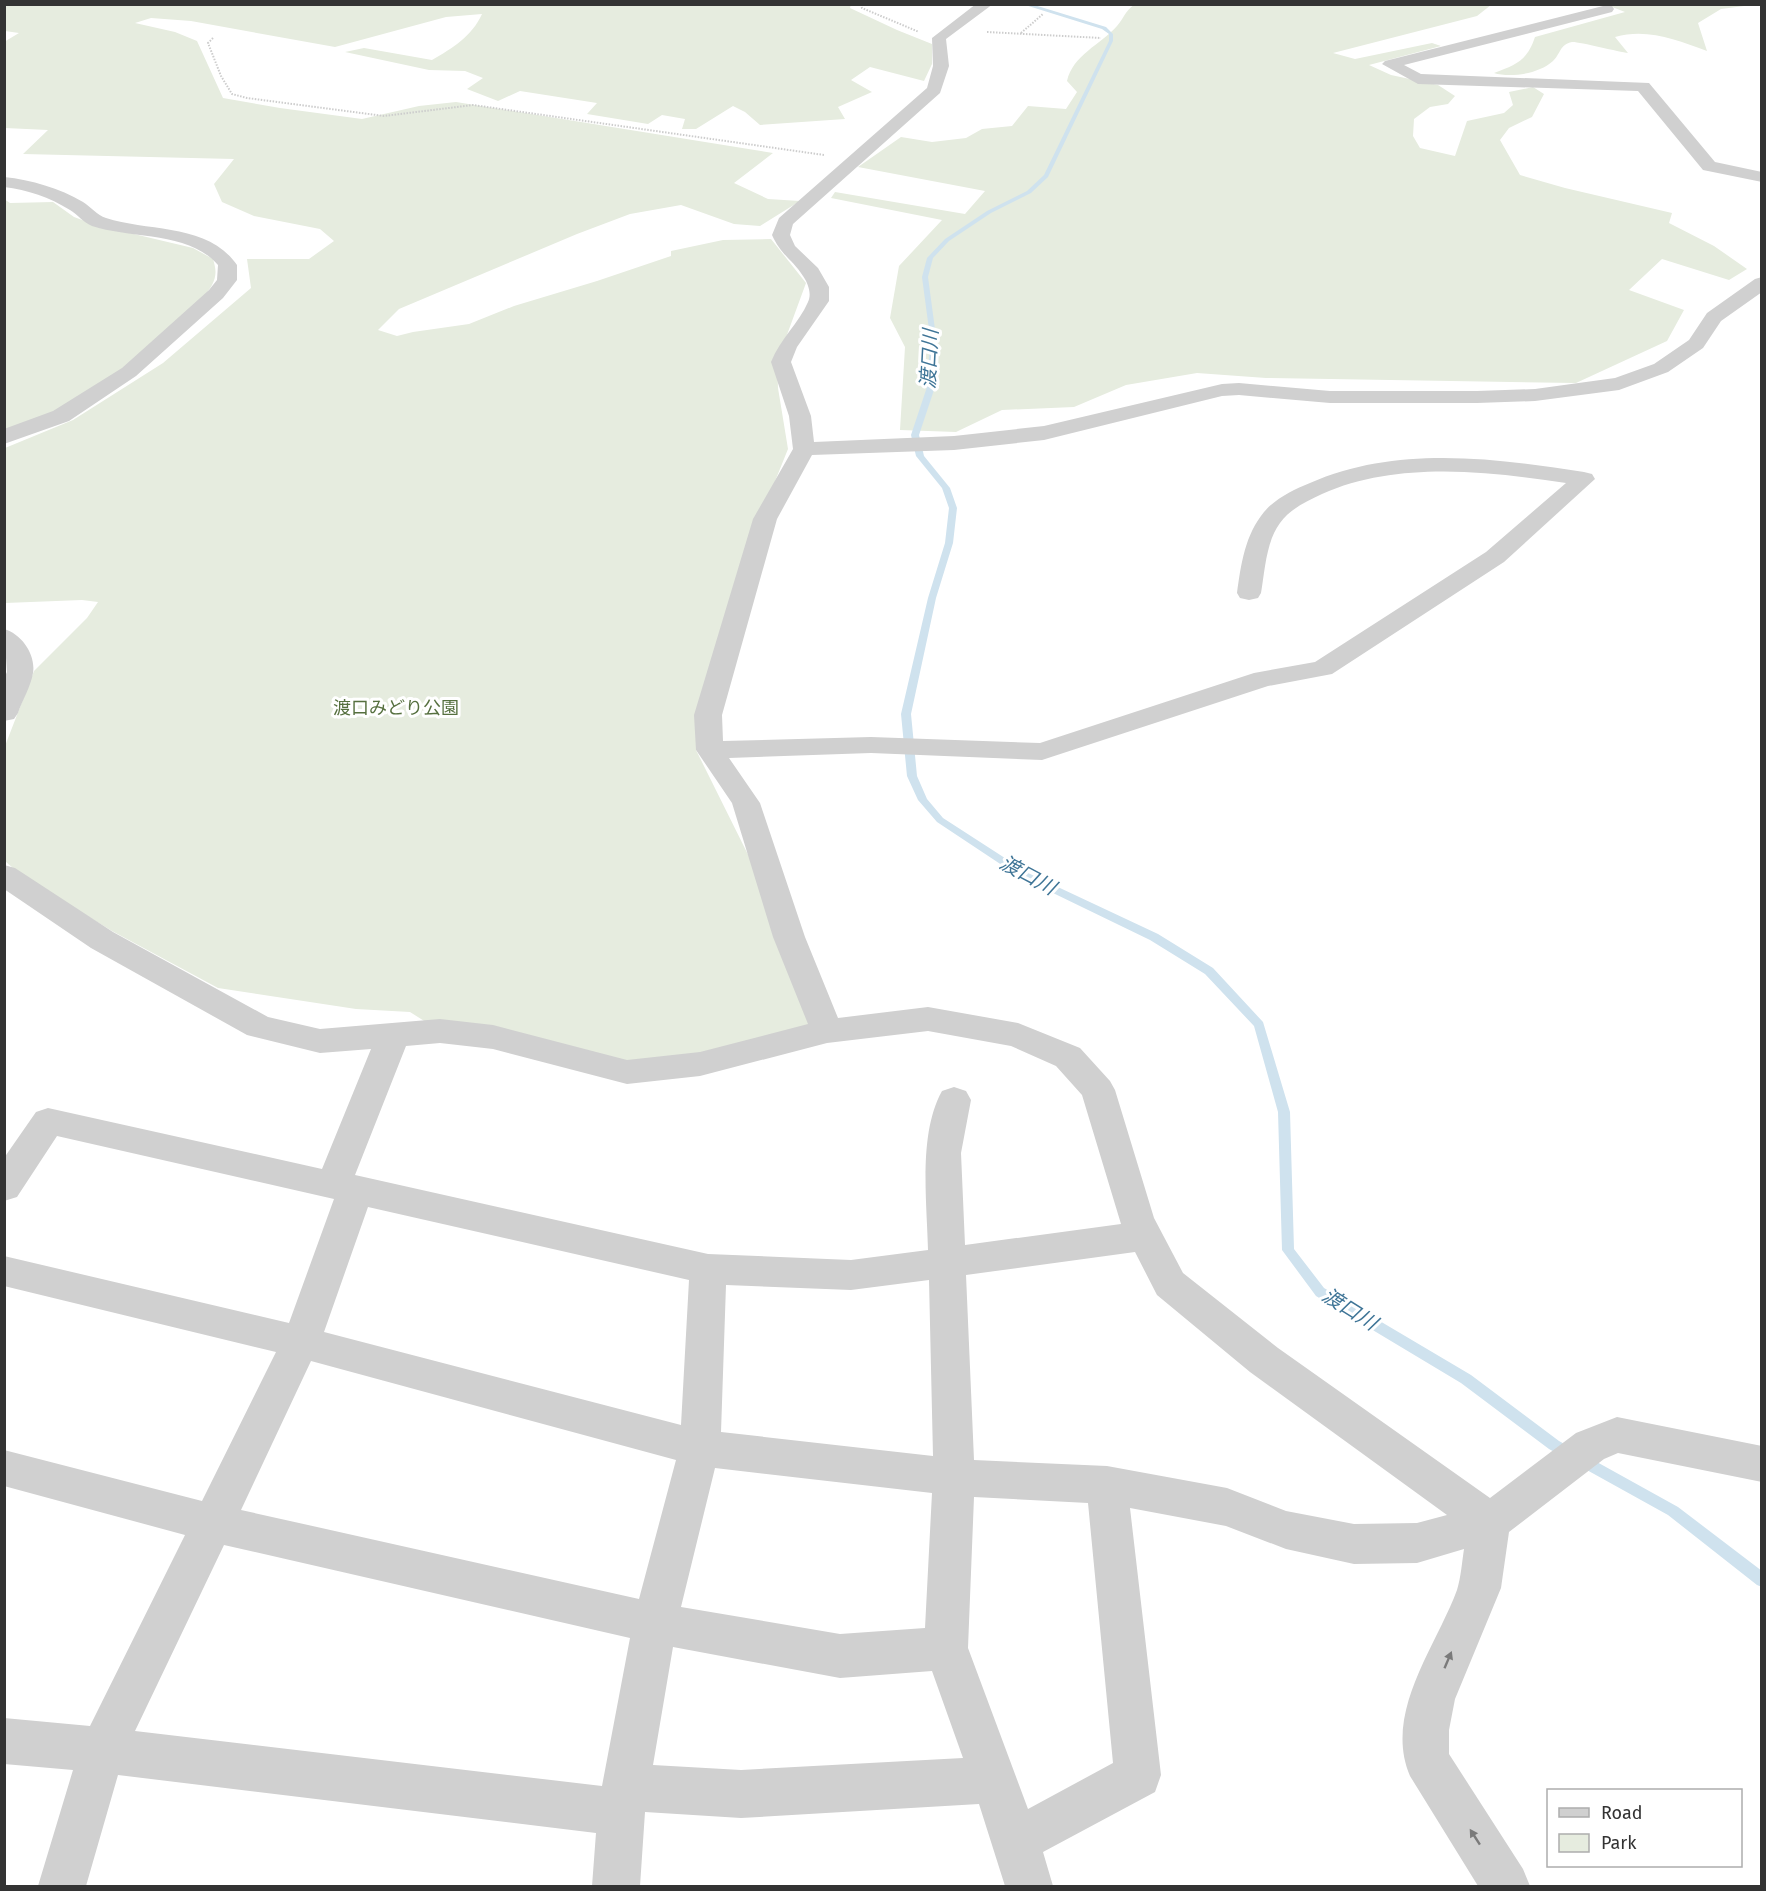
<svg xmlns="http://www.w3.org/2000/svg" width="1766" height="1891" viewBox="0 0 1766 1891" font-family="'Fira Sans','Noto Sans JP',sans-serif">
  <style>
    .green { fill: #e6ecdf }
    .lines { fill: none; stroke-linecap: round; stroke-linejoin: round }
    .stream { fill: #cfe2ee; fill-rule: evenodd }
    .path { stroke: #cdcdcd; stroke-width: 2; stroke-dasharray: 1.5 1.5; stroke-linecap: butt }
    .street { fill: #d0d0d0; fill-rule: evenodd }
    .oneway { fill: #7a7a7a }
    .labels { text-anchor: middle; stroke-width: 6; stroke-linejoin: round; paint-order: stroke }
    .park-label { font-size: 18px; fill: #56703f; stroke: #fff }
    .water-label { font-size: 20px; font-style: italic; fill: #3f7597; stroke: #fff }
  </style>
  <rect width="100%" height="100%" fill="#fff"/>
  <path class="green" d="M5 4H851L850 8 897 30 932 44V64L924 81 870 67 851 80 872 92 838 107 845 119 760 125 745 112 733 106 696 129H682L685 119 662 115 648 124 587 114 597 103 520 91 498 101 467 89 483 78 465 71 429 70 345 52 364 48 432 60C453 48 472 36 482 14L446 17 335 47 191 21 151 18 135 23 175 32 197 41 223 98 280 108 362 119 419 106 456 102 773 153 734 183 768 199 800 201 760 226 734 224 681 205 630 214 577 234 399 309 378 330 397 336 413 332 469 324 514 306 597 281 671 256V251L723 240 771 239 806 283 777 362 778 388 788 449 755 531 696 750 789 937 827 1031 634 1071 440 1031 410 1012 356 1009 218 988 112 931 22 876 5 861V746L34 671 87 618 98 602 82 600 5 603V448L73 420 163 363 251 288 247 259H309L334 241 320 229 254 216 222 202 214 184 234 159 23 154 48 130 5 128 4 42 19 33 5 31Z
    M1134 5H1491L1477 16 1333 53 1355 59 1432 43 1441 46 1369 65 1391 75 1438 85 1455 96 1448 104 1430 107 1414 119 1413 136 1420 148 1455 156 1467 121 1504 113 1513 105 1509 92 1533 87 1544 94 1532 117 1509 128 1500 140 1520 175 1565 188 1672 213 1669 223 1714 246 1747 269 1729 280 1662 259 1629 290 1684 310 1667 341 1576 383 1266 378 1197 373 1126 385 1074 407 1002 410 956 432 900 430 905 347 890 318 899 266 942 220 831 198 835 192 965 214 985 191 858 167 901 137 932 142 966 138 982 129 1012 126 1028 106 1066 109 1077 92 1067 81C1073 55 1100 45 1117 26 1124 18 1125 11 1134 5Z
    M1607 5H1752L1721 9 1698 23 1707 51C1676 40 1648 28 1615 37L1628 53C1620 52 1576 41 1572 42 1560 44 1560 55 1553 61 1539 74 1510 78 1494 73 1516 65 1527 61 1535 37L1625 12Z
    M4 199 10 203 53 202 74 217 96 225 193 248 213 259C216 269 217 275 212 285 201 307 101 391 77 402 54 413 29 421 4 430Z"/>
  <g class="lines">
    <path class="stream" d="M1022 4H1031L1106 27 1113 34V41L1048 177 1031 193 991 213 949 241 933 258 928 277 936 337V384L919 435 924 456 950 488 957 508 953 543 936 598 911 714 917 776 927 799 943 818 1028 873 1158 934 1213 968 1263 1022 1290 1112 1294 1249 1324 1288 1471 1375 1559 1441 1678 1507 1762 1571V1587L1757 1585 1668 1515 1549 1449 1461 1383 1316 1296 1282 1250 1278 1112 1254 1026 1205 974 1150 940 1020 877 937 822 918 800 907 776 901 714 928 598 945 543 949 508 942 488 916 456 911 435 928 384 930 337 922 277 927 258 945 239 987 211 1027 191 1044 175 1109 41V34L1102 29Z"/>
    <path class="path" d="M861 4 862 8 919 32
      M987 32 1101 38
      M1021 33 1043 14
      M213 38 208 43 221 76 232 94 247 98 384 116 473 105 824 155"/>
    <path class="street" d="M976 4H993L946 39 949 66 940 93 793 224 790 235 795 246 818 268 829 287V301L797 347 791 362 811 416 814 442 954 436 1044 426 1222 384 1239 383 1330 391H1477L1535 389 1615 378 1654 364 1689 340 1707 313 1755 279 1762 277V292L1721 321 1703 348 1668 372 1619 390 1535 401 1477 403H1330L1239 395 1222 396 1044 440 954 450 812 455 777 519 722 715 723 741 871 737 1040 743 1254 673 1315 662 1486 552 1566 483C1486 471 1397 461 1322 494 1307 501 1290 509 1280 523 1266 542 1265 570 1261 593L1258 598 1249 600 1240 598 1237 593C1241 564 1245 535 1264 512 1276 498 1293 490 1310 483 1396 445 1494 458 1584 472L1592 474 1595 479 1504 562 1332 674 1268 686 1042 760 871 753 729 758 760 803 805 937 838 1018 928 1007 1018 1023 1080 1048 1110 1081 1115 1090 1154 1218 1183 1273 1278 1348 1490 1498 1576 1433 1617 1417 1762 1446V1482L1618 1453 1604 1459 1509 1532 1501 1588 1455 1699 1449 1730V1754L1523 1869 1530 1886H1478L1410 1776C1383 1713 1436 1647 1457 1590 1461 1577 1462 1562 1464 1549L1417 1563 1354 1564 1286 1549 1226 1526 1130 1508 1161 1775 1155 1792 1043 1852 1053 1886H1005L979 1804 741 1818 645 1812 640 1886H592L596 1833 118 1775 86 1886H38L73 1770 4 1764V1718L90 1726 185 1535 4 1486V1450L202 1501 276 1352 4 1286V1256L289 1323 334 1199 57 1136 17 1197 4 1201V1158L36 1112 48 1108 322 1169 371 1049 320 1053 247 1035 91 948 4 889V865L15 868 113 932 268 1017 320 1029 440 1019 493 1025 627 1060 700 1052 808 1024 773 937 732 803 696 750 694 715 753 519 793 449 789 416 771 362C780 339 799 323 808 302 812 294 808 283 803 276 792 259 781 255 772 235L779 218 927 88 933 66 932 38ZM928 1031 1011 1046 1056 1066 1082 1095 1121 1224 965 1245 961 1153 971 1100 966 1091 954 1087 942 1091C918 1134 927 1202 928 1250L851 1260 708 1254 355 1175 406 1046 440 1043 493 1049 627 1084 700 1076 827 1043ZM368 1207 689 1280 681 1425 324 1332ZM1135 1252 1157 1295 1250 1372 1447 1515 1417 1523 1354 1524 1286 1511 1227 1488 1107 1466 974 1460 966 1275ZM929 1280 933 1456 721 1432 726 1285 851 1290ZM311 1361 676 1460 639 1599 241 1510ZM715 1468 932 1493 925 1628 840 1634 681 1607ZM974 1497 1088 1503 1113 1763 1028 1809 968 1648ZM224 1545 630 1638 602 1786 135 1731ZM673 1647 840 1678 932 1671 963 1758 741 1770 653 1765Z
      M1607 5 1612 6 1614 9 1612 12 1404 65 1421 74 1649 83 1715 162 1762 172V182L1703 170 1638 91 1418 84 1382 64 1385 61Z
      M4 177C32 180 59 188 83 202 91 207 97 215 106 218 149 232 208 223 237 265V280L223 298 136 376 69 421 4 444V429L53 411 122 368 209 290 217 280 218 265C189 231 131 239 92 226 84 223 77 214 70 210 49 197 28 190 4 187Z
      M4 629C22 634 36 655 33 673 31 686 22 701 18 713L14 719 4 721V678L7 672Z"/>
  </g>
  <defs><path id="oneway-solid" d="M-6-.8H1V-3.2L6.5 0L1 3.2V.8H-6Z" transform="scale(1.5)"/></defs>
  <g class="oneway">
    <use href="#oneway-solid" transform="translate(1448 1660) rotate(-67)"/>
    <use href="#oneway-solid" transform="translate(1475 1837) rotate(-123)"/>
  </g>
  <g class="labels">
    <g class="park-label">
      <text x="396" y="714">渡口みどり公園</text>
    </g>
    <g class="water-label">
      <text transform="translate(929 359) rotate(-87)" y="7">渡口川</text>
      <text transform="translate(1028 875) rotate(28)" y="7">渡口川</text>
      <text transform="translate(1350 1309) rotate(32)" y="7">渡口川</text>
    </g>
  </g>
  <rect width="1766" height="1891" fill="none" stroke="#333333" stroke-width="12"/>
  <rect x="1547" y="1789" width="195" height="78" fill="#ffffff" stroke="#adadad" stroke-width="1.5"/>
  <rect x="1559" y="1808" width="30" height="9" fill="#d0d0d0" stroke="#adadad" stroke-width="1.5"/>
  <text x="1601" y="1819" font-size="18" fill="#333333">Road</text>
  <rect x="1559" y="1834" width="30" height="18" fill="#e6ecdf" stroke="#adadad" stroke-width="1.5"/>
  <text x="1601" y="1849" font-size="18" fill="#333333">Park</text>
</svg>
